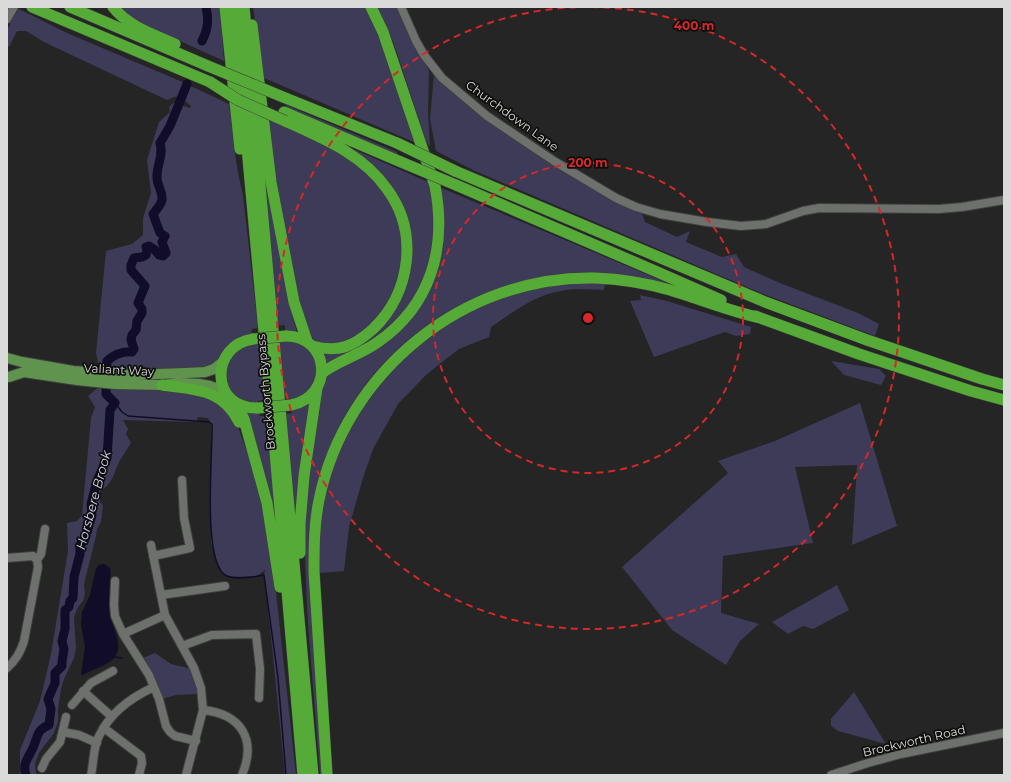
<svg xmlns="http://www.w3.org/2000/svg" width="1011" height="782" viewBox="0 0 1011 782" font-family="Montserrat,sans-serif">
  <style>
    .green { fill: #3e3b59 }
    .water { fill: #110c27 }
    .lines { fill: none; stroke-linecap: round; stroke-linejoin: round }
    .stream { stroke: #110c27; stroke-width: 1.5 }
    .river { stroke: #110c27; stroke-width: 9 }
    .minor-casing { stroke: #3e403e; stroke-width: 10 }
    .major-casing { stroke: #3e403e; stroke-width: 12 }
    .highway-casing { stroke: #3e403e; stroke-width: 12 }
    .minor { stroke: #6e706d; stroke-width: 8 }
    .major { stroke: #60934d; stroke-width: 10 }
    .highway { stroke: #56ab38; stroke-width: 11 }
    .highway-bridge-casing { stroke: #3e403e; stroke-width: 12; stroke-linecap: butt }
    .highway-bridge { stroke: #56ab38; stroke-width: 11 }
    .ring { fill: none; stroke: #d62828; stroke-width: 2; stroke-dasharray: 7 5 }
    .labels { text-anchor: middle; stroke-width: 3.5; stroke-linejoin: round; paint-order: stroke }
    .street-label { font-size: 12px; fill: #d9dad9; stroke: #0e0e0d }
    .water-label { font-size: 13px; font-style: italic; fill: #d5d2f6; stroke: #0e0e0d }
    .centre { fill: #d62828; stroke: #0e0e0d; stroke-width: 2 }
    .ring-label { font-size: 12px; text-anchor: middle; font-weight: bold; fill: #d62828; stroke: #0e0e0d; stroke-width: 3.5; stroke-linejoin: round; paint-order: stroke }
  </style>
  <rect width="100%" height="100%" fill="#242524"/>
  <path class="green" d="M119 7H220L224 61 147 26 132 18Z
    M253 7H367L379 35 416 143 264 78Z
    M376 7H397L429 71 428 111 430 147 426 141 393 41Z
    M19 9 67 33 180 81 229 104C233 134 235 165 243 195L258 328 252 329 251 334 240 337 232 342 222 352 217 361 208 368 113 371V369L99 367 96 353 106 251 132 244 143 235V218L151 193 147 160 159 122 170 112 169 107 173 103 190 108 191 106 184 100V95L182 94 180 96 174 97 167 100 44 42 26 31H17L9 47 7 45V29L10 25V22Z
    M434 74 470 105 641 211 645 222 677 237 690 231 686 242 722 257 736 254 744 267 780 283 858 313 879 324 875 336 761 293 475 171 436 151 430 119Z
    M286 105 397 152 398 155 286 108Z
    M259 115 267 182 293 319 297 332 285 331V325L277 326Z
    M267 119C304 134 358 156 383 189 413 231 407 297 365 329 358 334 351 341 342 343 335 345 325 343 318 343L313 339 298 304 287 252Z
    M342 144 428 182 433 197 435 215 432 254 423 280 415 296 400 316 374 338 326 365 323 352 347 349 399 296 403 216Z
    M439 187 672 285C652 280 632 278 612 276 595 275 578 273 561 275 466 283 376 347 336 433 328 451 322 471 316 490L323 775H320C316 725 312 674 308 624 304 552 301 482 320 411L316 408 323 385 328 374 362 356 429 287Z
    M605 283 604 290C591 290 575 288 561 291 535 295 513 312 491 327L489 337 459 349 446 359 427 374 398 404 373 449 363 478 349 527 344 571 319 573 318 550 323 508 331 470 356 417 401 358 454 320 501 298 547 285Z
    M640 295 667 301 751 327 750 334 736 336 725 332 654 357 630 301 641 300Z
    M295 341 310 350 316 362V376L308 393 291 400 290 398 283 399 279 342Z
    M252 342V345H260L265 400 258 401V403L242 400 233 393 229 388 225 376 231 355Z
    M831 361 879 369 886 376 881 385 844 375Z
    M101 385 170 389 219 401 236 421 251 463 262 505 274 574 296 775H285L270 627 264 575 265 570 257 576 233 577 223 574 215 557 211 542V424L208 418 197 417 198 422 123 420 128 429 126 434 131 443C127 450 122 456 119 462 114 473 112 485 100 491V502L103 505 101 522 97 529 96 536 84 584 85 594 83 601 78 607 74 617 76 648 74 658 64 679 61 689 58 709V722L54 733 39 753 35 764 36 775H20V750L40 701 51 654 68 551 67 523 77 521 82 515 91 418 95 407 88 396Z
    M312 401 297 539 285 414 292 413 291 409Z
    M860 403 897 526 852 545 857 465 795 467 813 543 723 556 721 613 759 624 740 641 726 665 672 630 622 567 728 473 718 461 775 441Z
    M245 410 259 412 260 416H266L279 551Z
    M837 585 849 610 813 629 803 626 788 634 772 622Z
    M155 653 171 664 192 669 200 694 176 695 162 699 147 663 143 658Z
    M854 692 886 744 838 731 831 726V719Z"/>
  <path class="water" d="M104 564 110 568C112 582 109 597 110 611 110 618 114 627 116 634 126 663 102 664 83 675L81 674 85 647 81 625 82 612 90 595 96 568 99 565Z"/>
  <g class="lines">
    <path class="stream" d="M115 403 122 412 128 416 209 422 212 424C213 452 202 560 225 575 233 580 254 577 264 575L278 678 286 775
      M115 657 122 658"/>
    <path class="river" d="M202 41C208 29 209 20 206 7
      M26 775C22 764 28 758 33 748 38 737 36 730 49 725L51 709 48 699 55 683V673L62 666V662L64 649 62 641 65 629V610L69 607 70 601 73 598 74 577 80 554V545L85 539 92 515 91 504 97 481 107 458 110 410 115 403 106 394 107 361C115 354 122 351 132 352L134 349 131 340 132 335 136 330 137 321 142 313V309L138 303 145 286 131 270V265L134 258 142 257 146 255 147 251 146 247 149 246 155 250 159 255 163 256 166 253 162 242 165 236 160 233 153 214C156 210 161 205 162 200 163 191 157 186 157 178 156 166 164 156 160 143L170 126 187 84"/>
    <defs>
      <path id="minor" d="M401 7 416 41 424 55 442 78 487 116 554 161 616 198 636 207 660 214 707 222 741 226 766 224 803 211 819 208 939 209 962 207 1004 200
        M7 19 14 7
        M151 545 165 615 194 668 201 688 203 710 186 775
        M153 556 190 548 184 518 182 480
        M7 558 33 556 37 560
        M115 581 114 605 115 616 123 634 149 675 159 699 166 726 170 732 175 736 196 741
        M161 595 225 586
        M123 634 165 615
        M182 646 212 635 256 634 260 669 259 698
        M7 668C16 660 20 653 24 641L38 567 37 560 41 554 45 529
        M83 691 111 716
        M72 705 91 683 113 671
        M203 710C241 714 257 739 242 775
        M104 728 141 756 142 763 139 775
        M63 732 79 735 97 743
        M42 768 46 759 60 742 66 717
        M91 775C94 762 93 747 99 736 110 713 132 697 154 687
        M831 775 868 763 901 754 1004 733"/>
      <path id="major" d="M7 358 22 362 73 371 128 375 186 373 205 372 214 369 224 361
        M9 377 24 372 77 380 115 384 162 385 181 383 199 384 210 386 218 389 227 396"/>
      <path id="highway" d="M32 7 210 82
        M70 7 208 66
        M113 7C129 27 153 34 175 44
        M225 7 240 149
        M234 7 273 429 303 775
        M244 7 313 775
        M252 25 271 182 294 302 307 341
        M283 97 397 143
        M284 112 401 162
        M285 121C322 138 363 154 387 189 419 232 411 293 373 329 353 347 338 353 312 346
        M455 171 765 302 867 340 982 379 1004 385
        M456 185 655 271 721 300
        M755 316 859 354 971 391 1004 400
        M286 336C330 336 335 396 291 405
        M253 339C210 345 209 409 258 408
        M322 373C339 360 360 355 378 342 431 305 447 248 435 186L383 32 371 7
        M162 385C195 390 222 388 239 422
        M236 403 244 419 267 503 280 587
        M300 553V524L304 476 317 388
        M327 775 314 572C314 548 314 524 319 500 345 372 464 275 595 278 620 279 646 283 670 290 700 299 729 311 760 318"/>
    </defs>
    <use href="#minor" class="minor-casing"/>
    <use href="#major" class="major-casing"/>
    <use href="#highway" class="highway-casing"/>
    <use href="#minor" class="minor"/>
    <use href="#major" class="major"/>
    <use href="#highway" class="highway"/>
    <defs>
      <path id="highway-bridge" d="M208 66 283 97
        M210 82 238 100 285 121
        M397 143 455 171
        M401 162 456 185
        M253 339 286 336
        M258 408 291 405"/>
    </defs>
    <use href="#highway-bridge" class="highway-bridge-casing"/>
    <use href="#highway-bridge" class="highway-bridge"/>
  </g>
  <g class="ring">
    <circle cx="588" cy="318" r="155"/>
    <path d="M591 7A311 311 0 1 1 585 7"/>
  </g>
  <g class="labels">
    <g class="street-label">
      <text transform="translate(512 116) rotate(36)" y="4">Churchdown Lane</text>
      <text transform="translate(119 370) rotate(3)" y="4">Valiant Way</text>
      <text transform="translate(266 392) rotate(-95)" y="4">Brockworth Bypass</text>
      <text transform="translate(914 741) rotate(-13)" y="4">Brockworth Road</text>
    </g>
    <g class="water-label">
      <text transform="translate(93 500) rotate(-75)" y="5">Horsbere Brook</text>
    </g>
  </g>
  <circle cx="588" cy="318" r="6" class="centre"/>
  <g class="ring-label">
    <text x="694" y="30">400 m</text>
    <text x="588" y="167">200 m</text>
  </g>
  <rect width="1011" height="782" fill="none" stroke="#d9dad9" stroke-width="16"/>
</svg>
